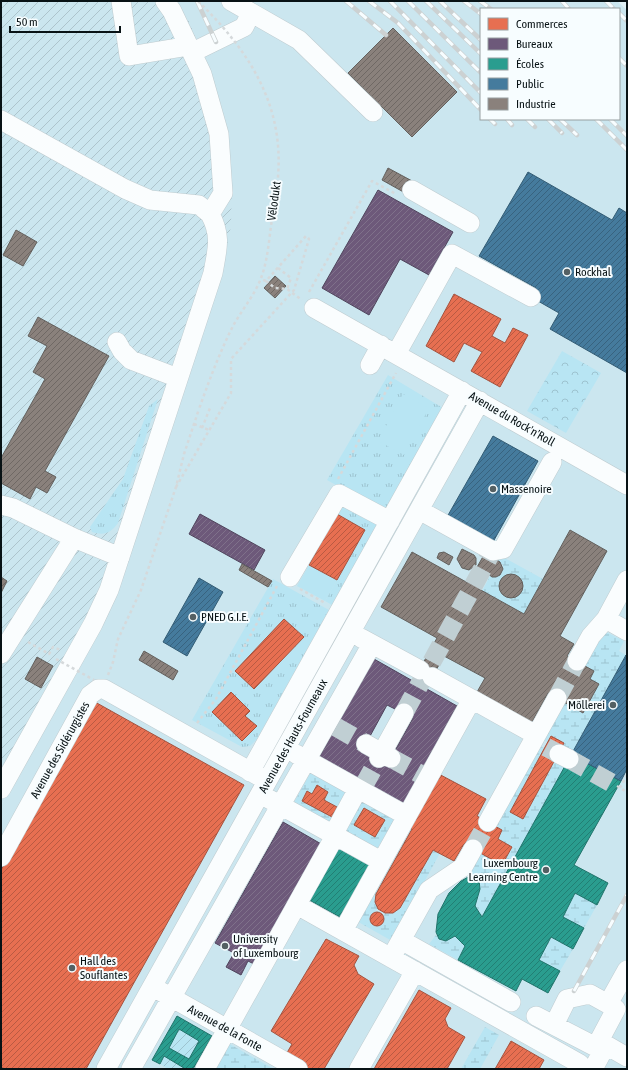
<svg xmlns="http://www.w3.org/2000/svg" width="628" height="1070" viewBox="0 0 628 1070" font-family="'Asap Condensed',sans-serif">
  <style>
    .built { fill: #cbe6ef; fill-rule: evenodd }
    .industrial { fill: url(#industrial-furrows) }
    .grass { fill: url(#grass-tufts) }
    .forest { fill: url(#forest-crowns) }
    .wetland { fill: url(#wetland-marsh); fill-rule: evenodd }
    .garden { fill: url(#garden-furrows) }
    .pitch { fill: #b8e5f3 }
    .shops { fill: url(#shops-hatch); stroke: #a4533f }
    .offices { fill: url(#offices-hatch); stroke: #4f445c; fill-rule: evenodd }
    .schools { fill: url(#schools-hatch); stroke: #20736a; fill-rule: evenodd }
    .public { fill: url(#public-hatch); stroke: #335c74 }
    .industry { fill: url(#industry-hatch); stroke: #63605d }
    .lines { fill: none; stroke-linecap: round; stroke-linejoin: round }
    .minor-tunnel { stroke: #c0cfd3; stroke-width: 19; stroke-dasharray: 19 10; stroke-linecap: butt }
    .minor-casing { stroke: #bfccd0; stroke-width: 20 }
    .path { stroke: #d5d9db; stroke-width: 2.5; stroke-dasharray: 3 3; stroke-linecap: butt }
    .minor { stroke: #fafdfe; stroke-width: 19 }
    .rail-casing { stroke: #ccd1d2; stroke-width: 4.5 }
    .rail { stroke: #f7fdff; stroke-width: 3; stroke-dasharray: 9; stroke-linecap: butt }
    .path-bridge { stroke: #d5d9db; stroke-width: 2.5; stroke-dasharray: 3 3; stroke-linecap: butt }
    .poi-dot { fill: #546063; stroke: #f7fdff; stroke-width: 1.5 }
    .labels { text-anchor: middle; stroke-width: 4; stroke-linejoin: round; paint-order: stroke }
    .street-label { font-size: 12px; fill: #081215; stroke: #f7fdff }
    .poi-label { font-size: 12px; fill: #081215; stroke: #f7fdff; text-anchor: start }
  </style>
  <defs>
    <pattern id="industrial-furrows" width="10" height="10" patternUnits="userSpaceOnUse"><rect width="10" height="10" fill="#cbe6ef"/><path d="M-1 1l2-2M0 10L10 0M9 11l2-2" fill="none" stroke="#adc4cc"/></pattern>
    <pattern id="grass-tufts" width="24" height="20" patternUnits="userSpaceOnUse"><rect width="24" height="20" fill="#b8e5f3"/><path d="M3 7l-1-3M5 7V3M7 7l1-3M15 17l-1-3M17 17v-4M19 17l1-3" fill="none" stroke="#9dc3cf"/></pattern>
    <pattern id="forest-crowns" width="20" height="18" patternUnits="userSpaceOnUse"><rect width="20" height="18" fill="#b8e5f3"/><path d="M2 6a3 3 0 1 1 6 0M12 15a3 3 0 1 1 6 0" fill="none" stroke="#9dc3cf"/></pattern>
    <pattern id="wetland-marsh" width="20" height="14" patternUnits="userSpaceOnUse"><rect width="20" height="14" fill="#b8e5f3"/><path d="M1 5h8M5 5V1M11 12h8M15 12V8" fill="none" stroke="#9dc3cf"/></pattern>
    <pattern id="garden-furrows" width="10" height="10" patternUnits="userSpaceOnUse"><rect width="10" height="10" fill="#b8e5f3"/><path d="M-1 1l2-2M0 10L10 0M9 11l2-2" fill="none" stroke="#9dc3cf"/></pattern>
    <pattern id="shops-hatch" width="6" height="6" patternUnits="userSpaceOnUse"><rect width="6" height="6" fill="#e76f51"/><path d="M-1 1l2-2M0 6l6-6M5 7l2-2" fill="none" stroke="#b95a42"/></pattern>
    <pattern id="offices-hatch" width="6" height="6" patternUnits="userSpaceOnUse"><rect width="6" height="6" fill="#6d597a"/><path d="M-1 1l2-2M0 6l6-6M5 7l2-2" fill="none" stroke="#7f718a"/></pattern>
    <pattern id="schools-hatch" width="6" height="6" patternUnits="userSpaceOnUse"><rect width="6" height="6" fill="#2a9d8f"/><path d="M-1 1l2-2M0 6l6-6M5 7l2-2" fill="none" stroke="#227f74"/></pattern>
    <pattern id="public-hatch" width="6" height="6" patternUnits="userSpaceOnUse"><rect width="6" height="6" fill="#457b9d"/><path d="M-1 1l2-2M0 6l6-6M5 7l2-2" fill="none" stroke="#38637f"/></pattern>
    <pattern id="industry-hatch" width="6" height="6" patternUnits="userSpaceOnUse"><rect width="6" height="6" fill="#8a817c"/><path d="M-1 1l2-2M0 6l6-6M5 7l2-2" fill="none" stroke="#6f6864"/></pattern>
  </defs>
  <rect width="100%" height="100%" fill="#e0f0f5"/>
  <path class="built" d="M175 1H617L627 10V1069H1V806L118 594ZM481 9H619V119H481Z"/>
  <path class="industrial" d="M1 1H175L190 23 209 72 227 134 232 181 231 226 221 275 118 594 1 806Z"/>
  <path class="grass" d="M388 375 443 408 384 512 327 480Z
    M158 399 118 523C111 533 104 536 92 532L90 527 123 479 149 406Z
    M342 506 363 518 379 521 332 605 325 601 365 530 337 514Z
    M273 579 329 610 257 739 250 746 242 747 192 720Z"/>
  <path class="forest" d="M562 351 601 373 566 433 527 411Z"/>
  <path class="wetland" d="M570 530 607 551 561 634 482 591 490 576 496 577 502 573 503 565 498 561 501 556 543 579ZM510 574 516 575 523 584 519 595 514 598H508L500 591 499 585 505 576Z
    M604 631 624 641 619 651 626 655 571 755 544 740Z
    M540 746 568 762 482 917 475 906 480 889 479 880 473 876 466 877Z
    M313 768 352 789 330 829 291 808Z
    M361 794 397 815 374 854 339 834Z
    M405 825 412 829 378 909 371 915 370 918 373 925H381L385 913H393L400 908 433 850 440 853 392 941 353 919Z
    M575 893 597 905 584 928 563 917Z
    M436 935 442 941H446L455 936 465 946 458 960 429 944Z
    M551 937 573 949 560 971 539 960Z
    M485 1027 499 1035 480 1069H461Z
    M226 1042 274 1069H211Z"/>
  <path class="garden" d="M184 1020 204 1032 183 1069H168L160 1064Z"/>
  <path class="pitch" d="M403 394 429 408 404 455 378 441Z
    M309 565 337 580 325 601 297 586Z"/>
  <path class="shops" d="M454 294 501 319 492 336 505 343 513 328 528 335 500 387 471 371 482 352 464 343 454 362 426 346Z
    M337 514 365 530 337 580 309 565Z
    M575 554a7 7 0 1 1 14 0a7 7 0 1 1-14 0Z
    M284 619 304 637 254 689 235 671Z
    M231 692 250 711 245 716 257 726 242 741 212 712Z
    M95 702 244 785 86 1069H5L1 1067V870Z
    M551 736 564 743 523 819 510 812Z
    M435 772 486 799 477 816 502 830 498 839 512 847 502 865 464 844 454 861 433 850 400 908 393 913H385L378 909 375 902 376 894 412 829 405 825Z
    M317 785 328 792 324 800 337 807 332 817 302 801 307 791 312 794Z
    M364 808 385 820 375 837 354 825Z
    M370 919a7 7 0 1 1 14 0a7 7 0 1 1-14 0Z
    M326 939 359 956 354 965 358 974 374 984 324 1069H303L284 1058 292 1044 271 1031Z
    M419 990 451 1008 445 1019 448 1027 465 1037 447 1069H374Z
    M511 1041 544 1060 539 1069H495Z"/>
  <path class="offices" d="M378 190 453 232 429 275 400 259 369 315 322 288Z
    M200 514 265 550 254 570 189 534Z
    M374 659 457 706 401 808 317 761ZM387 705 413 718 388 763 363 749Z
    M283 822 323 845 256 965 248 961 241 975 226 967 234 953 215 943Z"/>
  <path class="schools" d="M571 755 621 781 574 865 608 883 597 905 575 893 563 917 584 928 573 949 551 937 539 960 560 971 548 993 522 979 516 991 458 960 465 946 455 936 446 941 439 939 436 932 438 914 449 893 461 881 470 876 479 880 480 889 475 906 482 917Z
    M340 845 371 863 340 917 309 900Z
    M177 1016 212 1036 193 1069H183L184 1068 164 1056 160 1064 152 1060ZM179 1029 199 1041 189 1059 169 1048Z"/>
  <path class="public" d="M528 172 612 220 619 208 627 213V373L550 329 559 313 531 297 536 288 479 256Z
    M493 436 538 461 493 542 447 517Z
    M199 578 223 592 187 656 163 642Z
    M626 655 627 769 621 781 571 755Z"/>
  <path class="industry" d="M393 28 457 92 412 137 348 73Z
    M388 168 414 182 407 194 382 180Z
    M16 230 37 242 23 266 3 255Z
    M275 276 286 286 275 298 264 288Z
    M38 317 109 356 45 471 56 477 47 493 36 487 30 499 1 483V458L45 379 33 372 47 346 28 336Z
    M570 530 607 551 560 636 574 644 567 656 594 671 590 679 599 684 583 713 548 693 532 722 477 692 485 678 444 656 426 688 413 681 437 638 381 607 412 552 468 583 485 553 500 562 503 569 500 575 496 577H492L487 573 479 589 524 614Z
    M462 549 474 555 476 558V565L469 570 462 568 457 559Z
    M444 552 453 557 449 565 437 558 439 553Z
    M242 564 272 581 268 587 239 570Z
    M499 586a12 12 0 1 1 24 0a12 12 0 1 1-24 0Z
    M1 577 7 581 1 593Z
    M144 651 178 671 173 680 139 660Z
    M37 657 53 666 41 688 25 679Z"/>
  <g class="lines">
    <path class="minor-tunnel" d="M557 698 577 661
      M404 713 490 555
      M336 727 366 744
      M546 747 559 754
      M391 758 420 774
      M569 759 617 786
      M363 787 379 758
      M473 849 488 822"/>
    <defs>
      <path id="minor" d="M121 1 129 56 189 46
        M231 1 299 40 373 112
        M193 52 244 27 251 13
        M1 120 125 189 150 200 199 205 210 214
        M412 190 470 223
        M314 308 627 485
        M117 342 122 351 131 360 178 378
        M396 354 452 254 531 297
        M370 365 381 345
        M1 505 13 508 74 538 120 557
        M419 510 493 551 503 549 552 462
        M290 577 339 494 390 521
        M606 619 627 631
        M361 638 420 670
        M1 654 74 538
        M577 661 591 636 606 619 627 580
        M432 677 536 735
        M366 744 391 758
        M296 754 407 816
        M559 754 569 759
        M379 758 404 713
        M250 772 462 391
        M1 789 93 624 109 590 213 273C217 250 222 236 210 214L223 193 219 134 202 74 172 11 165 1
        M269 799 381 861
        M488 822 557 698
        M333 835 358 789
        M1 857 90 695 98 689H104L262 778
        M297 905 580 1064 577 1069
        M343 931 472 699
        M401 940 511 1002
        M391 958 429 890 463 867 473 849
        M160 991 298 1069
        M536 1016 596 1047 599 1041
        M554 1025 567 999 590 994 608 1004 627 970
        M606 1045 599 1041 616 1009 608 1004
        M106 1069 480 401
        M131 1069 372 644
        M205 1069 335 836
        M359 1069 415 971
        M593 1069 606 1045 627 1057"/>
    </defs>
    <use href="#minor" class="minor-casing"/>
    <path class="path" d="M278 268 291 278 287 289
      M266 281 275 288 287 289 302 300
      M309 292 372 181 396 194
      M194 424 209 430
      M202 428 210 408
      M338 479 396 373
      M300 589 325 603
      M28 642 49 654 53 647 61 650
      M108 675 113 662 118 639 141 590 176 487 184 454 199 409
      M197 723 216 699 277 586
      M617 786 627 792
      M620 788 627 775"/>
    <use href="#minor" class="minor"/>
    <defs>
      <path id="rail" d="M197 1 216 42
        M346 1 386 35
        M369 1 398 23 481 110
        M390 1 481 93
        M408 1 481 73
        M426 1 481 54
        M440 1 481 40
        M464 1 481 14
        M480 1 491 9
        M562 1 569 9
        M606 1 614 9
        M619 13 627 21
        M619 58 627 66
        M490 119 495 124
        M507 119 512 125
        M527 119 535 127
        M548 119 562 133
        M560 119 577 135
        M596 119 627 150
        M610 119 627 136
        M574 991 627 895"/>
    </defs>
    <use href="#rail" class="rail-casing"/>
    <use href="#rail" class="rail"/>
    <path class="path-bridge" d="M198 1C248 50 284 103 278 177 277 191 274 205 272 219 269 238 268 260 261 278 255 295 240 312 232 328 219 354 209 381 199 409
      M176 487 231 393V359L294 290 309 239 306 236 266 281 261 279
      M56 659 94 680"/>
  </g>
  <g class="poi-dot">
    <circle cx="567" cy="272" r="4"/>
    <circle cx="493" cy="489" r="4"/>
    <circle cx="193" cy="617" r="4"/>
    <circle cx="613" cy="705" r="4"/>
    <circle cx="546" cy="870" r="4"/>
    <circle cx="225" cy="946" r="4"/>
    <circle cx="72" cy="968" r="4"/>
  </g>
  <g class="labels">
    <g class="street-label">
      <text transform="translate(274 201) rotate(-82)" y="4">Vëlodukt</text>
      <text transform="translate(512 419) rotate(30)" y="4">Avenue du Rock'n'Roll</text>
      <text transform="translate(293 736) rotate(-61)" y="4">Avenue des Hauts-Fourneaux</text>
      <text transform="translate(60 750) rotate(-61)" y="4">Avenue des Sidérurgistes</text>
      <text transform="translate(225 1028) rotate(29)" y="4">Avenue de la Fonte</text>
    </g>
    <g class="poi-label">
      <text x="575" y="276">Rockhal</text>
      <text x="501" y="493">Massenoire</text>
      <text x="201" y="621">PNED G.I.E.</text>
      <text x="605" y="709" text-anchor="end">Möllerei</text>
      <text x="538" y="867" text-anchor="end">Luxembourg<tspan x="538" dy="14">Learning Centre</tspan></text>
      <text x="233" y="943">University<tspan x="233" dy="14">of Luxembourg</tspan></text>
      <text x="80" y="965">Hall des<tspan x="80" dy="14">Souflantes</tspan></text>
    </g>
  </g>
  <rect width="628" height="1070" fill="none" stroke="#081215" stroke-width="4"/>
  <rect x="480" y="8" width="140" height="112" fill="#f7fdff" stroke="#979fa1"/>
  <rect x="488" y="18" width="20" height="12" fill="#e76f51" stroke="#979fa1"/>
  <text x="516" y="28" font-size="12" fill="#081215">Commerces</text>
  <rect x="488" y="38" width="20" height="12" fill="#6d597a" stroke="#979fa1"/>
  <text x="516" y="48" font-size="12" fill="#081215">Bureaux</text>
  <rect x="488" y="58" width="20" height="12" fill="#2a9d8f" stroke="#979fa1"/>
  <text x="516" y="68" font-size="12" fill="#081215">Écoles</text>
  <rect x="488" y="78" width="20" height="12" fill="#457b9d" stroke="#979fa1"/>
  <text x="516" y="88" font-size="12" fill="#081215">Public</text>
  <rect x="488" y="98" width="20" height="12" fill="#8a817c" stroke="#979fa1"/>
  <text x="516" y="108" font-size="12" fill="#081215">Industrie</text>
  <path d="M10 26v6h110v-6" fill="none" stroke="#081215" stroke-width="2"/>
  <text x="16" y="26" font-size="12" fill="#081215" stroke="#f7fdff" stroke-width="3" paint-order="stroke">50 m</text>
</svg>
